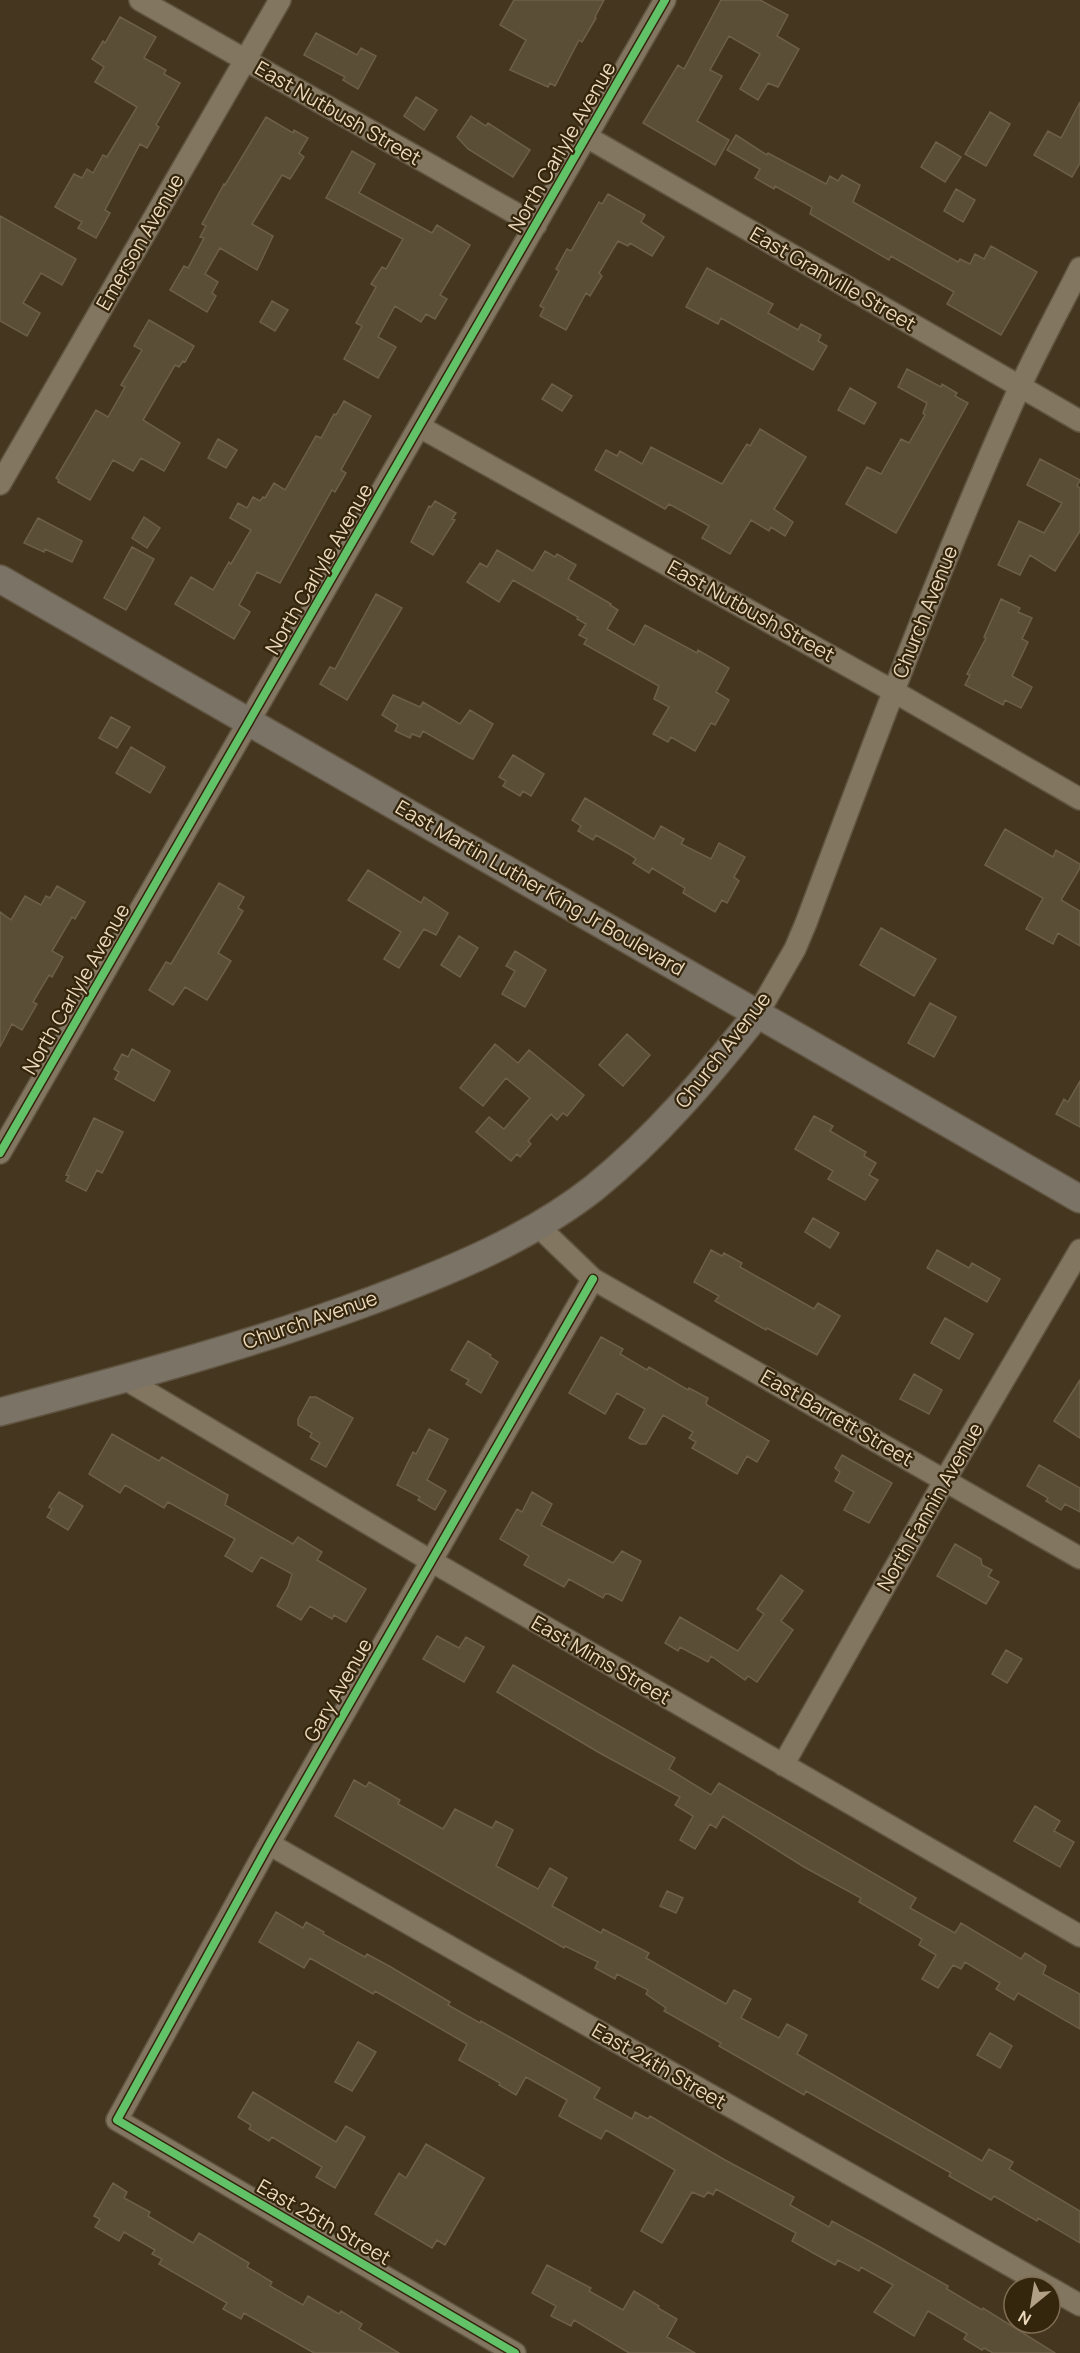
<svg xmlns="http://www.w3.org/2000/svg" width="1080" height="2353" viewBox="0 0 1080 2353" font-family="Manrope,sans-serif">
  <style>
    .building { fill: #5a4e36; stroke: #6d5f48; stroke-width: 1.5 }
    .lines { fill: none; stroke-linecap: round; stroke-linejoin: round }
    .minor-casing { stroke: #605441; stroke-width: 24 }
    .major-casing { stroke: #605441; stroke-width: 30 }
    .minor { stroke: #827661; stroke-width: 21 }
    .major { stroke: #7b7366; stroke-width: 27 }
    .cycleway-casing { stroke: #34250d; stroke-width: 11 }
    .cycleway { stroke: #61c268; stroke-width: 8 }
    .labels { text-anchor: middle; stroke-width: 4.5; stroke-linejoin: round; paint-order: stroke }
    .street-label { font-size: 20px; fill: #ecd9bc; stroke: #34250d }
  </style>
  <rect width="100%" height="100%" fill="#45371f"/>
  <path class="building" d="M514 0H604L595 17 596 18 582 42 579 40 555 86 550 83 548 87 510 70 526 40 500 25Z
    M721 0H760L788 15 777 36 799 49 778 87 768 83 758 100 740 89 760 54 729 36 710 70 722 76 697 121 729 140 715 165 643 123 678 65 684 69Z
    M120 17 156 37 144 58 166 70 164 74 180 83 156 125 159 127 147 148 140 144 105 210 110 213 96 238 78 228 82 222 55 207 74 174 82 178 87 169 93 173 103 155 107 157 137 107 95 82 104 67 92 59 103 41 105 43Z
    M316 33 357 55 361 48 376 56 358 89 343 80 345 77 304 55Z
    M416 97 437 110 424 130 404 116Z
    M1080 102V163L1072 177 1034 155 1048 131 1061 138Z
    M990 112 1010 124 986 166 965 154Z
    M471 116 486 126 488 123 530 150 513 177 468 149 457 137Z
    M266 117 293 133 294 130 308 138 299 153 304 157 290 179 282 175 252 224 273 236 257 270 220 248 205 274 218 282 212 293 216 296 207 312 170 290 184 266 188 268 204 238 200 237 206 226 202 224 224 184 225 185Z
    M736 135 767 155 768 153 826 184 830 176 838 181 842 175 860 185 853 202 958 262 960 259 970 264 975 254 984 259 991 246 1037 272 1001 335 947 304 954 292 891 256 889 260 810 214 812 207 775 186 774 189 755 178 760 169 727 150Z
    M936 142 961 157 945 182 921 167Z
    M352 151 375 164 359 193 432 233 437 225 470 245 440 295 447 299 435 319 426 314 421 322 395 306 378 337 396 347 378 378 344 359 362 326 356 323 376 287 371 284 382 267 386 269 403 239 326 198Z
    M956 189 975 200 963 222 944 211Z
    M608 194 645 215 641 222 664 237 652 256 630 243 628 246 618 241 599 273 602 276 590 296 586 293 566 330 540 316 544 308 540 306 559 271 556 269 567 249 571 251 599 202 602 204Z
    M0 216 76 259 62 285 41 273 23 303 40 313 27 336 0 321Z
    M707 268 773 304 768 313 798 330 801 324 821 335 818 341 827 346 813 370 721 318 718 324 686 307Z
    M272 301 288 310 275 331 260 322Z
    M149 320 194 346 185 362 183 361 179 367 175 365 143 420 180 443 164 471 141 458 133 471 113 460 90 500 58 482 59 480 56 478 96 410 108 417 125 387 121 385 142 350 134 346Z
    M907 369 941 387 942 384 957 393 955 396 968 403 896 533 846 504 867 467 881 474 901 439 909 443 925 415 923 413 927 403 898 387Z
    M552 384 572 396 562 411 542 399Z
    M850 388 876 403 864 424 838 410Z
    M344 401 371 416 341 470 346 473 335 492 332 490 280 583 257 572 239 605 250 612 234 639 175 604 191 577 213 590 229 562 231 564 251 530 230 518 238 503 247 508 253 497 260 501 263 497 265 498 274 483 285 490 316 436 321 438 334 414 336 415Z
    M760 429 806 457 774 509 793 522 785 536 771 527 769 531 751 520 730 554 702 538 709 526 669 504 665 509 595 470 606 450 617 456 620 451 642 464 651 447 722 484 747 444 750 446Z
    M218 439 237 450 226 468 208 458Z
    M1040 459 1080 480 1077 486 1080 488V531L1055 571 1030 555 1020 575 998 565 1019 521 1044 533 1062 503 1027 485Z
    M435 501 456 513 452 519 455 520 433 555 411 542 429 506 431 507Z
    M144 517 160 528 147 548 132 538Z
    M38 518 82 541 72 562 45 549 44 552 24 543Z
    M132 547 154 559 126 610 104 598Z
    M497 550 533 571 545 551 555 557 557 554 576 565 568 579 611 604 610 605 618 610 607 629 634 645 645 625 697 653 698 650 729 668 716 692 729 700 715 725 711 723 695 751 671 737 668 742 653 734 669 707 654 699 659 686 584 644 587 639 579 635 586 624 577 619 578 617 513 580 499 602 467 582 480 563 487 567Z
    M376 594 402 608 347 700 320 684 330 667 335 669Z
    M1001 599 1020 608 1018 612 1032 618 1022 639 1028 642 1012 676 1032 687 1021 708 1005 700 1003 705 965 685 970 675 967 674 986 638 984 637Z
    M393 695 420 707 423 702 460 724 470 710 493 724 473 759 470 758 423 731 420 737 412 734 410 738 395 731 398 725 382 715Z
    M111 717 130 727 117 748 99 738Z
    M131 747 165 767 150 793 116 773Z
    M513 755 544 774 531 796 523 791 520 796 503 786 506 781 499 777Z
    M585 798 654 839 661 826 684 839 681 844 711 859 719 843 745 857 734 877 739 881 727 903 722 900 715 912 683 893 685 888 652 868 649 873 633 863 636 859 629 854 596 835 593 840 578 831 581 826 572 820Z
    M1005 829 1053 857 1056 850 1080 864V868L1061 900 1080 911V946L1058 933 1053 944 1026 929 1043 898 985 865Z
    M368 870 421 903 424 897 448 913 436 935 424 929 399 968 384 959 401 932 348 900Z
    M219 883 244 897 238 908 243 911 218 953 231 961 207 1000 185 987 173 1005 149 990 166 962 171 964Z
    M57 886 85 902 75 919 72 917 52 951 63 957 52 977 49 975 33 1002 37 1004 22 1030 12 1024 0 1047V912L11 920 25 896 41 905 46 896 50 898Z
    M881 928 936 959 914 996 860 965Z
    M459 936 478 948 460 977 441 965Z
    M515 951 546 970 525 1007 502 994 515 971 506 966Z
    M930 1003 956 1017 934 1057 908 1043Z
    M627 1034 650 1055 623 1086 599 1065Z
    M495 1044 518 1063 529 1050 584 1095 567 1116 563 1113 557 1120 551 1114 528 1141 531 1144 520 1157 517 1154 511 1161 476 1132 489 1117 504 1129 530 1098 506 1078 483 1106 460 1088Z
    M132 1049 170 1071 154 1101 115 1079 119 1072 114 1069 122 1054 128 1057Z
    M1080 1081V1127L1056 1114 1064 1099 1068 1102Z
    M814 1116 833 1126 830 1131 866 1152 864 1156 876 1163 869 1175 878 1180 865 1200 828 1179 833 1171 795 1149Z
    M94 1118 123 1132 102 1173 97 1170 86 1191 66 1181 69 1176 66 1175Z
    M813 1218 839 1233 830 1248 805 1232Z
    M711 1250 722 1256 724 1253 742 1263 740 1267 814 1309 818 1303 840 1316 817 1355 767 1328 766 1330 715 1301 719 1296 694 1282Z
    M937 1250 969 1268 972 1263 1000 1279 987 1302 927 1268Z
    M945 1318 973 1334 959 1359 931 1343Z
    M601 1337 623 1349 620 1354 647 1370 649 1367 688 1390 689 1388 708 1398 706 1403 707 1405 769 1441 757 1462 747 1456 737 1474 692 1448 696 1442 689 1438 693 1432 663 1415 646 1444H640L629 1438 645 1409 617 1393 605 1414 569 1393Z
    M468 1341 491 1355 490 1357 498 1362 481 1393 466 1384 469 1380 451 1370Z
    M914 1374 942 1390 929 1414 900 1399Z
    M1080 1380V1438L1054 1421Z
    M310 1397H316L353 1418 326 1467 311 1459 320 1443 310 1437 312 1433 298 1425V1419Z
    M429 1429 448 1439 427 1480 446 1491 435 1510 418 1500 420 1497 397 1485 413 1452 416 1454Z
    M112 1434 159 1461 162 1457 228 1495 225 1505 293 1544 298 1537 322 1552 317 1560 366 1589 346 1622 334 1615 332 1619 310 1606 301 1620 277 1606 288 1587 292 1574 261 1557 252 1572 225 1556 235 1539 168 1502 164 1508 125 1485 120 1493 89 1474Z
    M842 1455 892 1483 869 1523 844 1510 854 1492 835 1481 840 1472 835 1468Z
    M1039 1465 1080 1488V1512L1065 1504 1061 1510 1046 1501 1048 1498 1027 1486Z
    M59 1492 83 1506 68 1530 47 1517 52 1509 49 1507Z
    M532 1492 552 1504 541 1525 613 1563 622 1551 641 1561 622 1601 609 1594H605L603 1598 569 1579 564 1587 524 1565 529 1556 500 1539 517 1509 522 1512Z
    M955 1544 981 1559 982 1565 992 1570 988 1576 999 1582 986 1604 937 1576Z
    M781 1575 803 1591 781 1621 793 1630 757 1682 748 1676 745 1680 711 1656 708 1662 680 1647 678 1651 665 1643 680 1617 738 1651 764 1614 757 1609Z
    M437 1636 459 1648 466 1637 484 1647 464 1682 423 1659Z
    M1006 1650 1022 1659 1007 1683 992 1674Z
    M513 1665 675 1758 669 1769 711 1795 719 1783 916 1898 910 1908 955 1933 961 1923 1021 1959 1025 1953 1046 1966 1043 1974 1080 1994V2029L1018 1993 1014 2000 996 1989 1000 1983 965 1962 961 1969 953 1965 938 1988 922 1979 936 1955 919 1945 922 1939 859 1902 861 1898 804 1867 723 1816 716 1828 710 1824 695 1849 680 1840 693 1816 675 1805 680 1797 598 1752 497 1692Z
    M354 1780 366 1787 369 1782 400 1800 398 1804 443 1829 455 1809 492 1828 496 1821 513 1830 496 1866 538 1889 550 1868 567 1878 552 1906 601 1933 603 1929 649 1953 646 1958 726 2004 734 1990 751 1999 741 2018 779 2038 787 2024 807 2035 797 2054 982 2161 989 2149 1013 2162 1009 2169 1080 2211V2243L1038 2218 1037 2221 994 2196 991 2200 949 2176 951 2173 806 2091 804 2095 719 2046 721 2043 664 2011 666 2008 646 1994 648 1990 617 1974 615 1979 595 1968 598 1962 565 1946 564 1948 335 1816Z
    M1035 1806 1060 1821 1054 1831 1074 1842 1060 1867 1014 1841Z
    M667 1891 683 1898 676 1913 660 1906Z
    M276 1912 303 1928 306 1922 324 1932 323 1934 365 1957 367 1954 389 1966 450 2002 448 2005 480 2023 481 2021 600 2088 594 2098 632 2119 635 2112 648 2119 650 2116 725 2160 794 2197 790 2205 829 2227 832 2221 878 2246 948 2286 947 2289 982 2310 983 2308 1055 2353H993L984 2348 982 2350 964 2339 967 2334 928 2311 914 2336 874 2312 893 2285 861 2267 859 2271 838 2260 835 2265 815 2254 792 2241 796 2233 716 2189 713 2195 708 2192 704 2197 692 2192 662 2243 641 2231 675 2170 606 2130 601 2139 559 2116 567 2100 526 2077 516 2095 499 2085 500 2083 459 2060 467 2044 375 1991 373 1994 310 1958 304 1968 259 1942Z
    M990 2033 1012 2046 1000 2068 977 2055Z
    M358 2042 376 2052 352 2091 335 2082Z
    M253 2092 336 2142 346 2126 365 2137 335 2188 316 2177 322 2167 272 2137 269 2141 249 2129 251 2125 238 2117Z
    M426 2144 484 2178 445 2245 437 2240 432 2248 375 2214 399 2173 406 2178Z
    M113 2183 127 2192 124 2198 150 2212 148 2216 193 2243 199 2233 249 2263 247 2267 272 2282 270 2286 303 2305 308 2296 339 2314 341 2311 362 2324 359 2329 399 2353H314L244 2313 241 2319 223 2309 227 2303 159 2264 162 2259 152 2254 155 2250 124 2232 119 2241 95 2227 100 2219 94 2216Z
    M547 2265 591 2288 589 2291 623 2310 634 2291 659 2306 658 2308 677 2319 667 2337 695 2353H629L574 2320 571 2326 551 2316 556 2306 532 2293Z"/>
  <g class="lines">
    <defs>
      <path id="minor" d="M140 0 536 225
        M587 137 1080 421
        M420 427 893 691 1080 799
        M0 484 280 0
        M758 1013 795 949 806 923C873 744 940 564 1019 389 1038 348 1060 308 1080 268
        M0 1153 665 0
        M538 1226 593 1279 1080 1558
        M125 1379 431 1561 1080 1936
        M783 1765 945 1480 1080 1250
        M269 1844 1048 2287
        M1050 2288 1080 2305
        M515 2353 117 2120 269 1844 593 1279"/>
      <path id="major" d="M0 579 1080 1199
        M0 1412C125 1379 251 1345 373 1300 450 1271 529 1239 594 1188 657 1137 708 1076 758 1013"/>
    </defs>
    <use href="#minor" class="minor-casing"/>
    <use href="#major" class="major-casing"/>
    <use href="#minor" class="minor"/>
    <use href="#major" class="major"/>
    <defs>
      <path id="cycleway" d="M0 1153 665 0
        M515 2353 117 2120 269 1844 593 1279"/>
    </defs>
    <use href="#cycleway" class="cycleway-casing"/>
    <use href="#cycleway" class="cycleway"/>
  </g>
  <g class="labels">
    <g class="street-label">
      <text transform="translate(338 113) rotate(30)" y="7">East Nutbush Street</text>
      <text transform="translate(562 147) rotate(-60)" y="7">North Carlyle Avenue</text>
      <text transform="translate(140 242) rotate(-60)" y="7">Emerson Avenue</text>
      <text transform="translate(833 279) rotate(30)" y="7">East Granville Street</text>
      <text transform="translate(319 569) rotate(-60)" y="7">North Carlyle Avenue</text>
      <text transform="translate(751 611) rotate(29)" y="7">East Nutbush Street</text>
      <text transform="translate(925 612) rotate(-68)" y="7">Church Avenue</text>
      <text transform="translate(540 888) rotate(30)" y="7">East Martin Luther King Jr Boulevard</text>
      <text transform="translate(76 989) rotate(-60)" y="7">North Carlyle Avenue</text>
      <text transform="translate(723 1050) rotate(-52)" y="7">Church Avenue</text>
      <text transform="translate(310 1320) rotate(-19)" y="7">Church Avenue</text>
      <text transform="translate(837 1418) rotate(30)" y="7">East Barrett Street</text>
      <text transform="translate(930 1507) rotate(-60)" y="7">North Fannin Avenue</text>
      <text transform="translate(601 1660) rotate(30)" y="7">East Mims Street</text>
      <text transform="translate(338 1690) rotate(-60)" y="7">Gary Avenue</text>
      <text transform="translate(659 2066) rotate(30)" y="7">East 24th Street</text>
      <text transform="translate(324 2222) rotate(30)" y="7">East 25th Street</text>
    </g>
  </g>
  <g transform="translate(1032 2305) rotate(210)"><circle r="28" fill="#34250d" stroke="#7e6d53" stroke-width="1.5"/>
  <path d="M0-4.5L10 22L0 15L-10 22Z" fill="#b2a085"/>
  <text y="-9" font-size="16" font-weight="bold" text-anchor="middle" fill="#ecd9bc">N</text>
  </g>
</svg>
